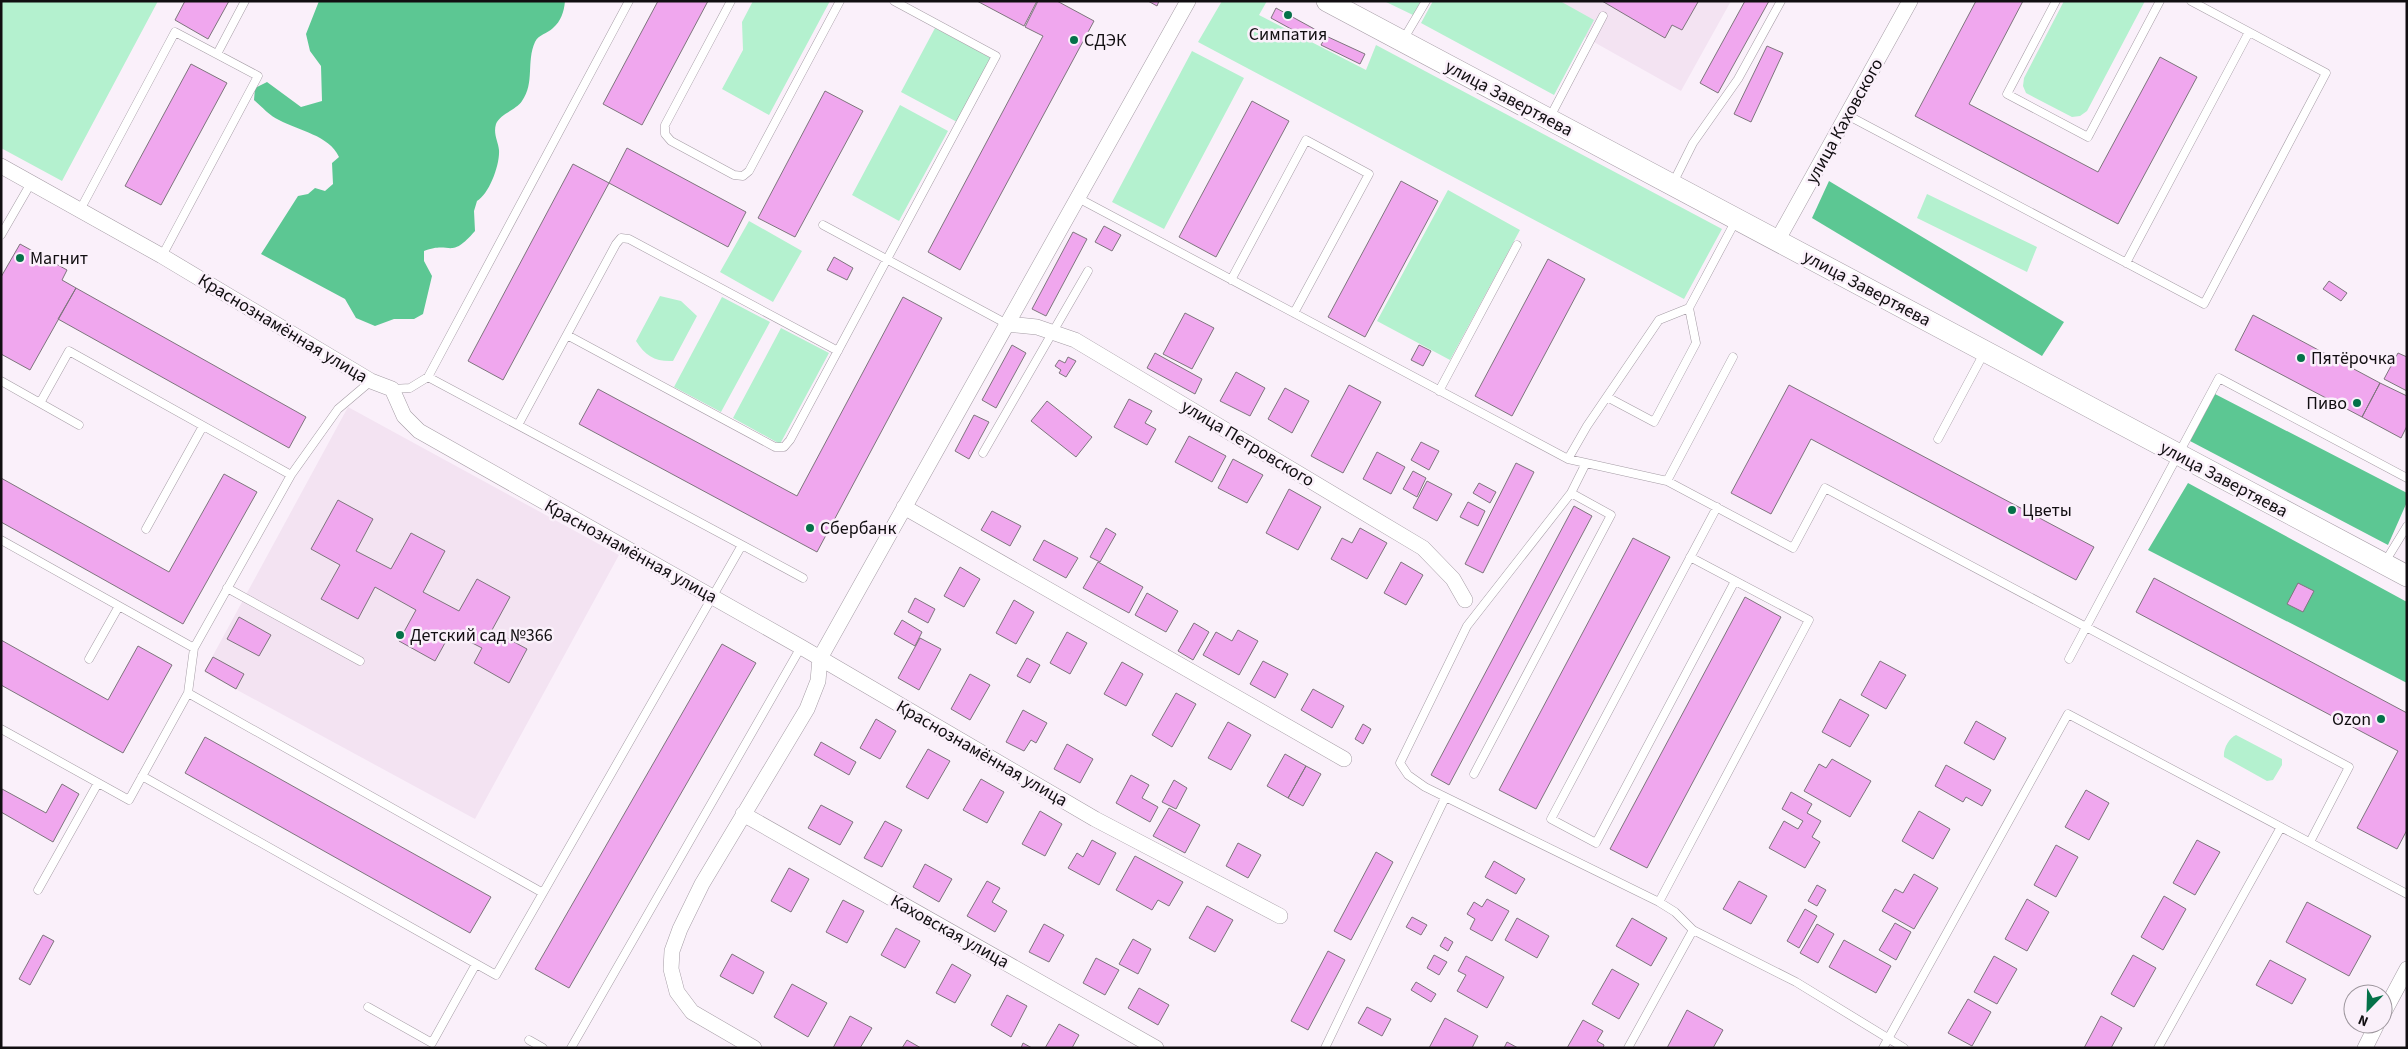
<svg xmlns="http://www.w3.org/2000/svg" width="2408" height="1049" viewBox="0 0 2408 1049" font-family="'Source Sans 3',sans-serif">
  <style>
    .built { fill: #f3e3f2 }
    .green { fill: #b4f1cf }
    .forest { fill: #5cc793 }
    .building { fill: #f0a7ee; stroke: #7e757d }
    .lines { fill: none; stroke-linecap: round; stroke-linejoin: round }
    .service-casing { stroke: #a59ca5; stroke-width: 9 }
    .minor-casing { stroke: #a59ca5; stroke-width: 16 }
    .secondary-casing { stroke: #a59ca5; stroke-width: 22 }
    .service { stroke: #fff; stroke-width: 8 }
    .minor { stroke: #fff; stroke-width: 15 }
    .secondary { stroke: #fff; stroke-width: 21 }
    .poi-dot { fill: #057149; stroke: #faf0fa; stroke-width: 2 }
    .labels { text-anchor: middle; stroke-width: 5; stroke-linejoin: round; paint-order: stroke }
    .poi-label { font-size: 18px; fill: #110e11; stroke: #faf0fa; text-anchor: start }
    .street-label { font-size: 18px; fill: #110e11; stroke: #faf0fa }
  </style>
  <rect width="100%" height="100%" fill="#faf0fa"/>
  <path class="built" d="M1521 1H1731L1681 91Z
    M348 407 619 555 475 819 204 672Z"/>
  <path class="green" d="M1 1H158L62 181 1 148Z
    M753 1H830L769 115 722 89 743 50 742 22Z
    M1222 1H1267L1259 15 1366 70 1376 45 1722 229 1684 299 1198 42Z
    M1384 1H1421L1413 15Z
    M1433 1H1560L1594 20 1554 95 1421 23Z
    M2064 1H2145L2087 111 2080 116 2072 117 2026 93 2023 86 2024 78Z
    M935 28 991 58 957 122 901 92Z
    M1192 51 1244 78 1164 229 1112 202Z
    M900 105 948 131 899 221 852 195Z
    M1448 190 1520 230 1450 360 1377 321Z
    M1927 194 2037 247 2027 272 1917 218Z
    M749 221 802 251 773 302 720 272Z
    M660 296 681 301 697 316 673 361C656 362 645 356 636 341Z
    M722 297 770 322 721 412 674 387Z
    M781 328 829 353 780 444 733 418Z
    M2236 735 2282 759V765L2273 780 2267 781 2224 757C2223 749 2229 738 2236 735Z"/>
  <path class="forest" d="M319 1H565C564 12 561 21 553 28 547 34 539 34 535 42 526 62 535 83 522 101 516 110 500 114 496 124 493 134 498 141 499 150 500 165 489 194 477 201L474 211 475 231C449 261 452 240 424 251V261L432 276 423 314 414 319H394L375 326 356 318 345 299 261 254 298 196 308 194 315 188 325 191 333 184 332 163 339 157C329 135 299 131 279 120 270 116 262 107 254 100L255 88 267 82 301 107 322 101 321 66 310 51 306 34Z
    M1829 181 2064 322 2042 356 1812 218Z
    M2215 394 2407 493V502L2388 545 2190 441Z
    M2188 483 2407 602V683L2148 550Z"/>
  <path class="building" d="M185 1H229L208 39 175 20Z
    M658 1H708L642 125 603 104Z
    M977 1H1037L1024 26Z
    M1038 1H1057L1094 21 960 270 928 252 1043 36 1025 27Z
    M1148 1H1159L1157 6Z
    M1602 1H1696L1698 2 1682 30 1672 25 1665 38Z
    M1745 1H1769L1718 93 1700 83Z
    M1976 1H2023L1969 104 2098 172 2160 57 2197 77 2118 224 1915 116Z
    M1276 8 1318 31 1313 41 1271 18Z
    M1326 36 1365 54 1360 64 1321 45Z
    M1767 46 1783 53 1751 122 1734 114Z
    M191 64 227 83 161 205 125 186Z
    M825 91 863 111 795 237 758 218Z
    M1252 101 1289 121 1216 257 1179 237Z
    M627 148 746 212 728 247 609 183Z
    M573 164 609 183 503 380 468 361Z
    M1401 181 1438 201 1365 337 1328 317Z
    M1104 226 1121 235 1112 251 1095 242Z
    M1073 232 1087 239 1046 316 1032 309Z
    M20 244 67 270 62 280 76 288 30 370 1 354V277Z
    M834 257 853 268 847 280 827 270Z
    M1548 259 1585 279 1512 416 1475 396Z
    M2329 281 2347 293 2341 301 2323 289Z
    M76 288 306 417 289 448 58 319Z
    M903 297 942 318 817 552 579 424 598 389 797 496Z
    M1185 313 1214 328 1192 369 1163 354Z
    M2253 315 2380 383 2362 417 2235 350Z
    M1012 345 1026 353 996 408 982 400Z
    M1419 345 1431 351 1423 366 1411 360Z
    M1155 353 1202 379 1195 394 1147 368Z
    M2398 353 2407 357V391L2384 379Z
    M1068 357 1076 361 1066 377 1059 373 1061 370 1055 366 1059 360 1065 363Z
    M1236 372 1265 388 1250 416 1220 401Z
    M2380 383 2407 396V426L2401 438 2362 417Z
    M1349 385 1381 402 1343 473 1311 456Z
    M1789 385 2094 547 2076 580 1811 439 1771 514 1731 493Z
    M1285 388 1309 401 1292 433 1268 419Z
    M1129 399 1152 411 1145 423 1156 429 1147 445 1114 427Z
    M1047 401 1092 437 1076 457 1031 421Z
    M974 415 989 422 969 459 955 451Z
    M1189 436 1226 456 1212 482 1175 462Z
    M1421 442 1439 451 1429 470 1411 460Z
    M1377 452 1405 467 1391 494 1363 479Z
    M1233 459 1263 475 1247 503 1218 488Z
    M1516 463 1534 472 1483 573 1465 564Z
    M1413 471 1426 478 1417 497 1403 489Z
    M224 474 257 492 183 624 1 522V478L169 572Z
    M1427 481 1452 494 1437 521 1413 508Z
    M1479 483 1496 492 1490 503 1473 493Z
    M1289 489 1321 507 1298 550 1266 533Z
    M338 500 373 519 356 551 391 569 411 533 445 551 423 592 459 611 477 579 510 597 492 630 527 649 509 683 474 663 482 648 451 632 435 661 399 641 416 610 375 587 358 619 321 599 340 565 311 549Z
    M1468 502 1485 511 1478 526 1460 517Z
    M1574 506 1592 516 1449 785 1431 775Z
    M992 511 1021 526 1010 546 981 530Z
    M1106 528 1116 534 1100 562 1090 557Z
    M1360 528 1387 543 1367 579 1331 559 1342 538 1352 543Z
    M1633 538 1670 557 1536 809 1499 790Z
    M1044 540 1078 558 1066 578 1033 560Z
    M1098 562 1143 587 1129 613 1083 588Z
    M1401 562 1423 575 1406 605 1384 593Z
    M960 567 980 579 964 607 944 596Z
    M2154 578 2407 713V830L2397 849 2357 828 2398 751 2136 612Z
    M2298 583 2314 591 2303 612 2287 604Z
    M1147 593 1178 611 1166 632 1135 615Z
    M1745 597 1781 617 1647 868 1610 849Z
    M915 598 935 609 928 623 908 612Z
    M1014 600 1034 612 1016 644 996 633Z
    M239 617 271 635 259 656 227 639Z
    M902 620 922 632 915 646 894 634Z
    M1194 623 1209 632 1193 660 1178 651Z
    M1238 630 1258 641 1239 675 1203 655 1216 632 1232 641Z
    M1067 632 1087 643 1070 674 1050 663Z
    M920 638 941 649 919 690 898 678Z
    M1 640 108 700 138 646 172 665 123 753 1 685Z
    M722 644 756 663 569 988 535 969Z
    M213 657 244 674 236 689 205 671Z
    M1027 658 1040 665 1030 683 1017 676Z
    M1263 661 1288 674 1275 698 1250 684Z
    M1880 661 1906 675 1886 709 1861 695Z
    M1122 662 1143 674 1126 706 1104 694Z
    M970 674 990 685 970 720 951 709Z
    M1313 689 1344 706 1332 728 1301 710Z
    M1176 693 1196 704 1172 747 1152 735Z
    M1840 699 1869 715 1850 747 1822 732Z
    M1023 710 1047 723 1036 743 1031 740 1024 751 1006 742Z
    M876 719 896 731 880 759 860 748Z
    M1976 721 2006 738 1994 760 1964 743Z
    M1228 722 1251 735 1231 770 1208 758Z
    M1363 724 1371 729 1363 744 1355 739Z
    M205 737 491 897 470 933 185 773Z
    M821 742 856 762 849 775 814 755Z
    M1067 744 1093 759 1080 783 1054 769Z
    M928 749 950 761 928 799 906 787Z
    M1285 754 1306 766 1288 798 1267 786Z
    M1832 759 1871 781 1850 817 1804 791 1819 764 1826 768Z
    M1946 765 1991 790 1982 806 1966 797 1963 802 1935 786Z
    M1306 766 1321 774 1303 806 1288 798Z
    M1131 775 1149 785 1142 798 1158 807 1150 822 1116 803Z
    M981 779 1004 792 987 823 963 810Z
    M1174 780 1187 788 1176 809 1162 802Z
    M62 784 79 794 53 842 1 812 2 789 46 813Z
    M2086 790 2109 803 2089 840 2065 827Z
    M1791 792 1812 804 1807 813 1821 821 1812 837 1820 842 1805 868 1769 848 1784 821 1798 829 1803 821 1782 809Z
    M821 805 853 822 840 845 808 828Z
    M1169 808 1200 825 1185 853 1153 836Z
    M1040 811 1062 824 1045 856 1022 844Z
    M1919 811 1950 829 1933 859 1902 841Z
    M885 821 902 830 882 867 864 858Z
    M1092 840 1116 853 1099 885 1068 868 1077 853 1083 857Z
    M2197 840 2220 852 2195 895 2173 883Z
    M1238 843 1261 855 1248 878 1226 866Z
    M2056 845 2078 857 2056 897 2034 885Z
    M1376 852 1393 862 1351 940 1334 931Z
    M1135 856 1183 882 1169 906 1158 900 1152 910 1116 890Z
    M1494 861 1525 879 1516 894 1485 877Z
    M925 864 952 879 939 902 913 887Z
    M789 868 809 879 791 912 771 901Z
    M1914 874 1938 888 1914 929 1882 911 1895 889 1903 893Z
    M987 881 1000 888 992 902 1007 911 995 932 967 916Z
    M1739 881 1767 896 1751 924 1723 909Z
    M1817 885 1826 890 1817 906 1808 901Z
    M2164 896 2186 909 2163 950 2141 937Z
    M1487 899 1509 911 1492 941 1470 929 1475 919 1467 914 1474 902 1482 907Z
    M2027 899 2049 912 2027 951 2005 939Z
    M843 900 864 911 847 943 826 932Z
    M2307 902 2371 936 2349 976 2286 942Z
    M1207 906 1233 920 1215 952 1189 938Z
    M1805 909 1817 916 1799 948 1787 941Z
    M1412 917 1427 925 1421 935 1406 927Z
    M1517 918 1549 936 1537 958 1505 940Z
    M1632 918 1667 938 1651 966 1616 946Z
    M1895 923 1911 932 1896 960 1879 950Z
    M1044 924 1064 935 1049 962 1029 952Z
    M1817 924 1834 934 1818 963 1800 953Z
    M896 928 920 941 905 968 881 955Z
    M43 935 54 941 30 985 19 979Z
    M1445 937 1453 942 1448 951 1440 946Z
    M1133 939 1151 949 1138 974 1119 964Z
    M1844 940 1891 966 1876 993 1829 967Z
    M1328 951 1345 960 1308 1030 1291 1021Z
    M732 954 764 972 753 994 720 976Z
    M1434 955 1447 962 1439 975 1427 968Z
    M2133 955 2156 968 2134 1007 2111 994Z
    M1466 956 1504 977 1487 1008 1457 991 1466 975 1458 971Z
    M1994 956 2017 969 1997 1004 1974 992Z
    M1096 958 1119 970 1105 995 1083 983Z
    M2270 960 2306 979 2292 1004 2256 985Z
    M952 964 971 975 955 1003 936 993Z
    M1612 969 1639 984 1619 1019 1592 1004Z
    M1416 982 1436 994 1431 1002 1411 990Z
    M792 984 827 1003 808 1037 774 1017Z
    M1139 988 1169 1005 1158 1025 1128 1008Z
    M1007 995 1027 1006 1011 1037 991 1025Z
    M1968 999 1991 1012 1972 1046 1948 1033Z
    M1367 1007 1391 1019 1382 1036 1358 1023Z
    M1687 1010 1723 1030 1713 1048H1667Z
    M850 1016 872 1028 860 1048H833Z
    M2101 1016 2122 1028 2111 1048H2084Z
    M1445 1018 1478 1036 1472 1048H1429Z
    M1583 1020 1603 1031 1597 1041 1604 1045 1603 1048H1567Z
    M1059 1024 1079 1035 1072 1048H1045Z
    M907 1040 921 1048H902Z
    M1507 1042 1518 1048H1504Z
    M1023 1043 1032 1048H1021Z"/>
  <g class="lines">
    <defs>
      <path id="service" d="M731 1 665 125V134L671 141 734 175 743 176 749 171 840 1
        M2056 1 2007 94 2088 137 2160 1
        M1403 40 1426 1
        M217 54 245 1
        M1847 115 2204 304 2326 73 2191 1
        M1550 117 1603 16
        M1673 183 1693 143 1738 79 1781 1
        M1078 198 1568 459 1667 481 1793 548 1825 488 2349 767 2310 842
        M80 210 175 32 258 76 162 256
        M823 225 1007 324
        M1 235 31 183
        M2126 263 2249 32
        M1231 280 1306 140 1369 174 1294 313
        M567 335 775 447H784L790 440 996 56 894 1
        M1 381 40 403 69 351 291 475
        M392 389 410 388 428 377 629 1
        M1439 391 1517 245
        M1607 397 1654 422 1696 343 1689 308
        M40 403 79 425
        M518 425 616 244 621 238 629 239 838 351
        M1938 439 1984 353
        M983 453 1088 271
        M1568 459 1587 426 1659 320 1689 308 1736 220
        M1586 463 1571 493 1467 626 1400 763 1408 775 1425 787 1659 902 1675 912 1693 930 1796 982 1904 1048
        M1667 481 1733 357
        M1717 507 1551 819 1596 843 1735 581
        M146 529 203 426
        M1 540 194 648
        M742 545 803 578
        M2385 562 2407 526
        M227 588 360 661
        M89 659 119 606
        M2069 659 2219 378 2407 478
        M188 693 543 893
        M1 729 129 800 188 693 194 648 291 475 338 409 371 381
        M1474 774 1611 515 1571 493
        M142 776 496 975 742 545 428 377
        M38 890 98 783
        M1659 902 1809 620 1690 557
        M368 1007 432 1043 476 964
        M529 1040 543 1048
        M571 1048 801 647
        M1325 1048 1445 798
        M1628 1048 1693 930
        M1883 1048 2068 714 2407 894
        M2158 1048 2281 827"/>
      <path id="minor" d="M1 166 162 256 371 381 392 389 404 416 419 431 801 647 1095 819 1280 916
        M1777 241 1910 1
        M1007 324 1037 327 1075 340 1423 548 1453 579 1465 600
        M904 507 1344 759
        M743 814 1156 1048
        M2383 1014 2407 969
        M754 1048 692 1012 677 992 671 969 672 951 680 929 702 884 807 709 818 681 820 658 1188 1
        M2365 1048 2377 1024"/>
      <path id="secondary" d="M1327 1 2407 576"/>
    </defs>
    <use href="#service" class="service-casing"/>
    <use href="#minor" class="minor-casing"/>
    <use href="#secondary" class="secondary-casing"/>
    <use href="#service" class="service"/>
    <use href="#minor" class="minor"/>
    <use href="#secondary" class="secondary"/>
  </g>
  <g class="poi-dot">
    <circle cx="1288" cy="15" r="5"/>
    <circle cx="1074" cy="40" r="5"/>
    <circle cx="20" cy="258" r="5"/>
    <circle cx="2301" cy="358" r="5"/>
    <circle cx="2357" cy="403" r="5"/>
    <circle cx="2012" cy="510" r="5"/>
    <circle cx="810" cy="528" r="5"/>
    <circle cx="400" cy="635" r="5"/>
    <circle cx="2381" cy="719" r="5"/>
  </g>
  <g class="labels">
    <g class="poi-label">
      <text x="1288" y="40" text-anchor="middle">Симпатия</text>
      <text x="1084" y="46">СДЭК</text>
      <text x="30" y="264">Магнит</text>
      <text x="2311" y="364">Пятёрочка</text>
      <text x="2347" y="409" text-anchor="end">Пиво</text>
      <text x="2022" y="516">Цветы</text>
      <text x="820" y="534">Сбербанк</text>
      <text x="410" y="641">Детский сад №366</text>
      <text x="2371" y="725" text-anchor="end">Ozon</text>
    </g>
    <g class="street-label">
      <text transform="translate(1509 98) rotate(28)" y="6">улица Завертяева</text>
      <text transform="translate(1844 121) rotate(-61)" y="6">улица Каховского</text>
      <text transform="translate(1867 288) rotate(28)" y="6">улица Завертяева</text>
      <text transform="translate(283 328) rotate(31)" y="6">Краснознамённая улица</text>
      <text transform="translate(1248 443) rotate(31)" y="6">улица Петровского</text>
      <text transform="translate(2224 479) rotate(28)" y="6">улица Завертяева</text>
      <text transform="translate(631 551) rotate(29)" y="6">Краснознамённая улица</text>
      <text transform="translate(982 753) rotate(30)" y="6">Краснознамённая улица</text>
      <text transform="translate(950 931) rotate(29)" y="6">Каховская улица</text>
    </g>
  </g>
  <rect width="2408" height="1049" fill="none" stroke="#110e11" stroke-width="5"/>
  <g transform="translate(2368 1009) rotate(203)"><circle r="24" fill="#faf0fa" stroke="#9d969d"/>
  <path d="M0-4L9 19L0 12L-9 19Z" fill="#057149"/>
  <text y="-8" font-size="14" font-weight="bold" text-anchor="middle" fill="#110e11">N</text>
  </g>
</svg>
